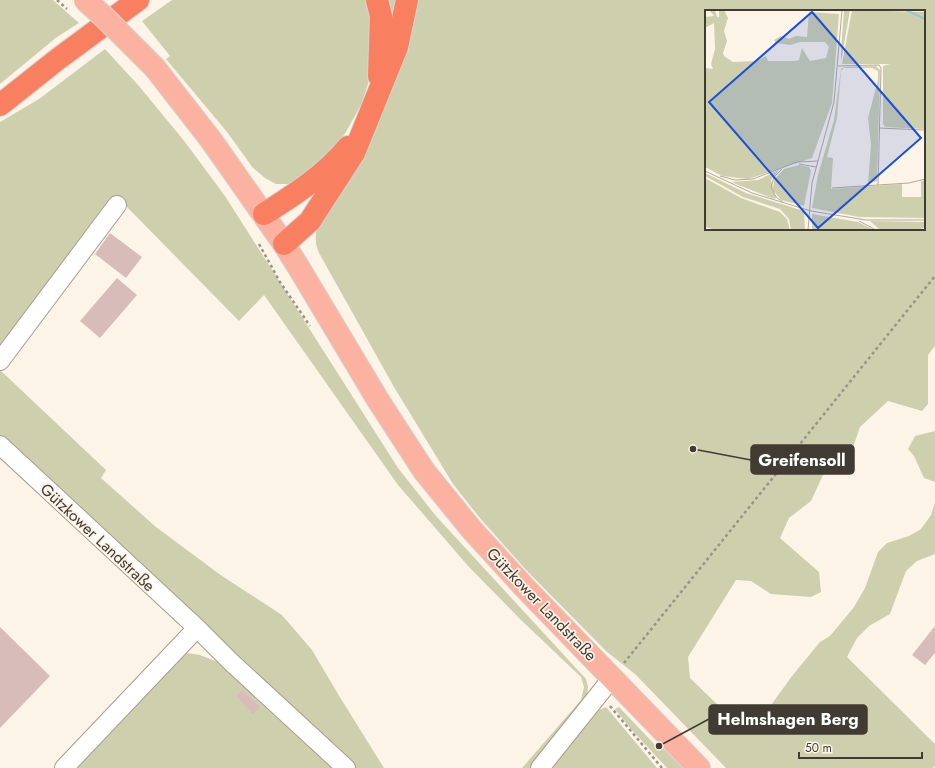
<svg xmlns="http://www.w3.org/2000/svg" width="935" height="768" viewBox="0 0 935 768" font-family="Jost,sans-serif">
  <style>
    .green { fill: #ced0ad; fill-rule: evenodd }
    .building { fill: #d7bcb9 }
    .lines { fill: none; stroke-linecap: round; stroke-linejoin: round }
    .minor-casing { stroke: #aa9c8a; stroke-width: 20 }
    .major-casing { stroke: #d5d4d2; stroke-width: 24 }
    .highway-casing { stroke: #d5d4d2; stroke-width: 24 }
    .path { stroke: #9b938a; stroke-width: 2.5; stroke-dasharray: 3 3; stroke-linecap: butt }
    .minor { stroke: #fff; stroke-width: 18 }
    .major { stroke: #fbb2a0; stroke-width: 22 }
    .highway { stroke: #f97f61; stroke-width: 22 }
    .major-bridge-casing { stroke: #d5d4d2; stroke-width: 24; stroke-linecap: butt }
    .path-bridge { stroke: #9b938a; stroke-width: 2.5; stroke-dasharray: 3 3; stroke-linecap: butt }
    .major-bridge { stroke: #fbb2a0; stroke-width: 22 }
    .labels { text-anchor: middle; stroke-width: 3.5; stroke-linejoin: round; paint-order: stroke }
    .street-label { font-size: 16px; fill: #413b34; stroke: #fdf4e8 }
    .inset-river { fill: none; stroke: #91cdcf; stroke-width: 2 }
    .inset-road { fill: none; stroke: #b2aaa0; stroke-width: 1 }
    .view { fill: #1d4ed8; fill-opacity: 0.15; stroke: #1d4ed8; stroke-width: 2 }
    .inset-edge { fill: none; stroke: #413b34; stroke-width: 2 }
    .leader { fill: none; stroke: #413b34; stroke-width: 1.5 }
    .callout-dot { fill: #413b34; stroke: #fdf4e8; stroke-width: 1.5 }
    .callout { fill: #413b34; stroke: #413b34; stroke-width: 1.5 }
    .callout-label { font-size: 17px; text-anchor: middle; font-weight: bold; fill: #fff }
  </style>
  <rect width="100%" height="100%" fill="#fdf4e8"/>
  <path class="green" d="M0 0H53L79 23 57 37 0 84Z
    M172 0H371L372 71 362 103 346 132 334 149 299 181 288 184H276L265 178 253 168 227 132 166 59 170 56 142 21Z
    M384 0H401L391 46Z
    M415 0H935V346L928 355V404L922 411 888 401 860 427 851 453 823 475 811 501 789 518 780 538 819 572 821 592 811 597 771 594 751 581 736 580 688 657 690 678 724 711 747 719 760 713 771 705 792 676 820 642 830 636 854 607 865 588 878 552 887 543 909 536 921 529 931 515 935 502V554L917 561 906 571 890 614 869 626 857 638 847 657 935 744V766L933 768H726L635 674 607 652 527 571 479 517 453 484 394 387 319 253C313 240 316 230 321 217ZM706 11H924V229H706Z
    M105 49 139 86 185 142 225 196 398 468 436 516 586 679 588 687 587 696 532 768H522L581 700 584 687 581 677 521 620 469 567 398 485 264 295 239 321 126 206 114 195 0 348V122L39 99Z
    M0 370 106 470 101 478 156 527 222 576 282 615 312 650 338 694 384 768H355L0 439Z
    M935 431V482L924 478 914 456 908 449 915 436Z
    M187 653 200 655 218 662 335 768H72L179 655Z
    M606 707 657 768H548L568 743 599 710Z
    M619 707 660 750 663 748 683 768H667L630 728 615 709Z"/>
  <path class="building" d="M110 233 142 257 126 278 95 254Z
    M117 278 137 295 100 338 80 321Z
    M935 626V653L925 665 912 655Z
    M0 627 50 676 0 728Z
    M242 690 260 707 253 714 236 696Z"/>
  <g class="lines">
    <defs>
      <path id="minor" d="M0 361 117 205
        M0 445 197 628 231 662 346 768
        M64 768 197 628
        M540 768 612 678"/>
      <path id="major" d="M155 68 211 140 284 244 299 268 378 400 424 471 472 530 526 589 699 768"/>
      <path id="highway" d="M377 0 381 16 379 76
        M0 105 58 59 138 0
        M264 214C294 195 325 175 348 147
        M284 244 310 221 354 153 397 47 407 0"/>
    </defs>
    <use href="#minor" class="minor-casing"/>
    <use href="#major" class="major-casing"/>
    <use href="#highway" class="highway-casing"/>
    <path class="path" d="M259 244 280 282 310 326
      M624 663 935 276
      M610 706 662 768"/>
    <use href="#minor" class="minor"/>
    <use href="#major" class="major"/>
    <use href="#highway" class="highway"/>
    <defs>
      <path id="major-bridge" d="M85 0 103 16 155 68"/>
    </defs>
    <use href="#major-bridge" class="major-bridge-casing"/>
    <path class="path-bridge" d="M57 0 67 9"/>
    <use href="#major-bridge" class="major-bridge"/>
  </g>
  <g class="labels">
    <g class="street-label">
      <text transform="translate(98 537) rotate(43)" y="6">Gützkower Landstraße</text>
      <text transform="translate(542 604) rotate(46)" y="6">Gützkower Landstraße</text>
    </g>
  </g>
  <g transform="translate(705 10)">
    <rect width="220" height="220" fill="#fdf4e8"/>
    <path d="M4 0H10L12 7H14V0H19L23 8 19 21 22 31 18 43 19 46 28 52 52 51 61 46 63 51H90L94 50 97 38 105 51 121 48 124 37 120 32H95L85 35 71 33 69 30 76 26 84 29 91 26 102 27 104 2 134 4 127 93 107 148 43 169 17 166 0 157V58L8 59 6 54 10 39 9 13 0 18V7L9 6ZM139 0H145L136 52V41ZM147 0 220 2V119L180 117 178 114V56L185 54H137ZM171 56 175 60 172 171 163 174 166 135 163 108 173 70V61L167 58H139L136 61 132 108 122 147 128 148 126 179 197 174V187H216V171L220 170V208L154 207 107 198 113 165 129 110 136 59 140 57ZM94 155 104 157 106 161 99 196 76 190 68 180 69 170 79 159ZM74 160 66 170 71 188 69 189 26 172 53 170ZM0 163 41 183 99 201 100 220H86L84 209 75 199 38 187 0 166ZM0 168 36 188 75 202 82 209 85 220H11L0 217ZM107 204 153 212 169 220H107ZM165 211 220 212V217L215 220H175Z" fill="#ced0ad"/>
    <path class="inset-river" d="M201 0 220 9"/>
    <path class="inset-road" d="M133 56 174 55 176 58 173 175 204 173 220 169M174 118 220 120M94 154 111 157M77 159 69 167 66 177 71 187 78 192M0 161 47 183 106 201 161 210H220M15 166 30 170 48 169 92 152 113 151M127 178 173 175M154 211 171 220M103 220 107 173 129 92 137 0"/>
    <path class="view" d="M107 2 216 128 113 218 4 92Z"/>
    <rect width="220" height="220" class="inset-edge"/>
  </g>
  <path class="leader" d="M693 449L751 460M659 746L709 719"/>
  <g class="callout-dot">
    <circle cx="693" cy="449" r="4"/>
    <circle cx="659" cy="746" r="4"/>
  </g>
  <g class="callout">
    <rect x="751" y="445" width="103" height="29" rx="4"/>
    <rect x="709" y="705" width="158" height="29" rx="4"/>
  </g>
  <g class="callout-label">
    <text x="802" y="466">Greifensoll</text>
    <text x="788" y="725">Helmshagen Berg</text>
  </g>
  <path d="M799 752v6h123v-6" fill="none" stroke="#413b34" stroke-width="2"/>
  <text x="805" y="752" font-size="12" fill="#413b34" stroke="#fdf4e8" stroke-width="3" paint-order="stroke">50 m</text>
</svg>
